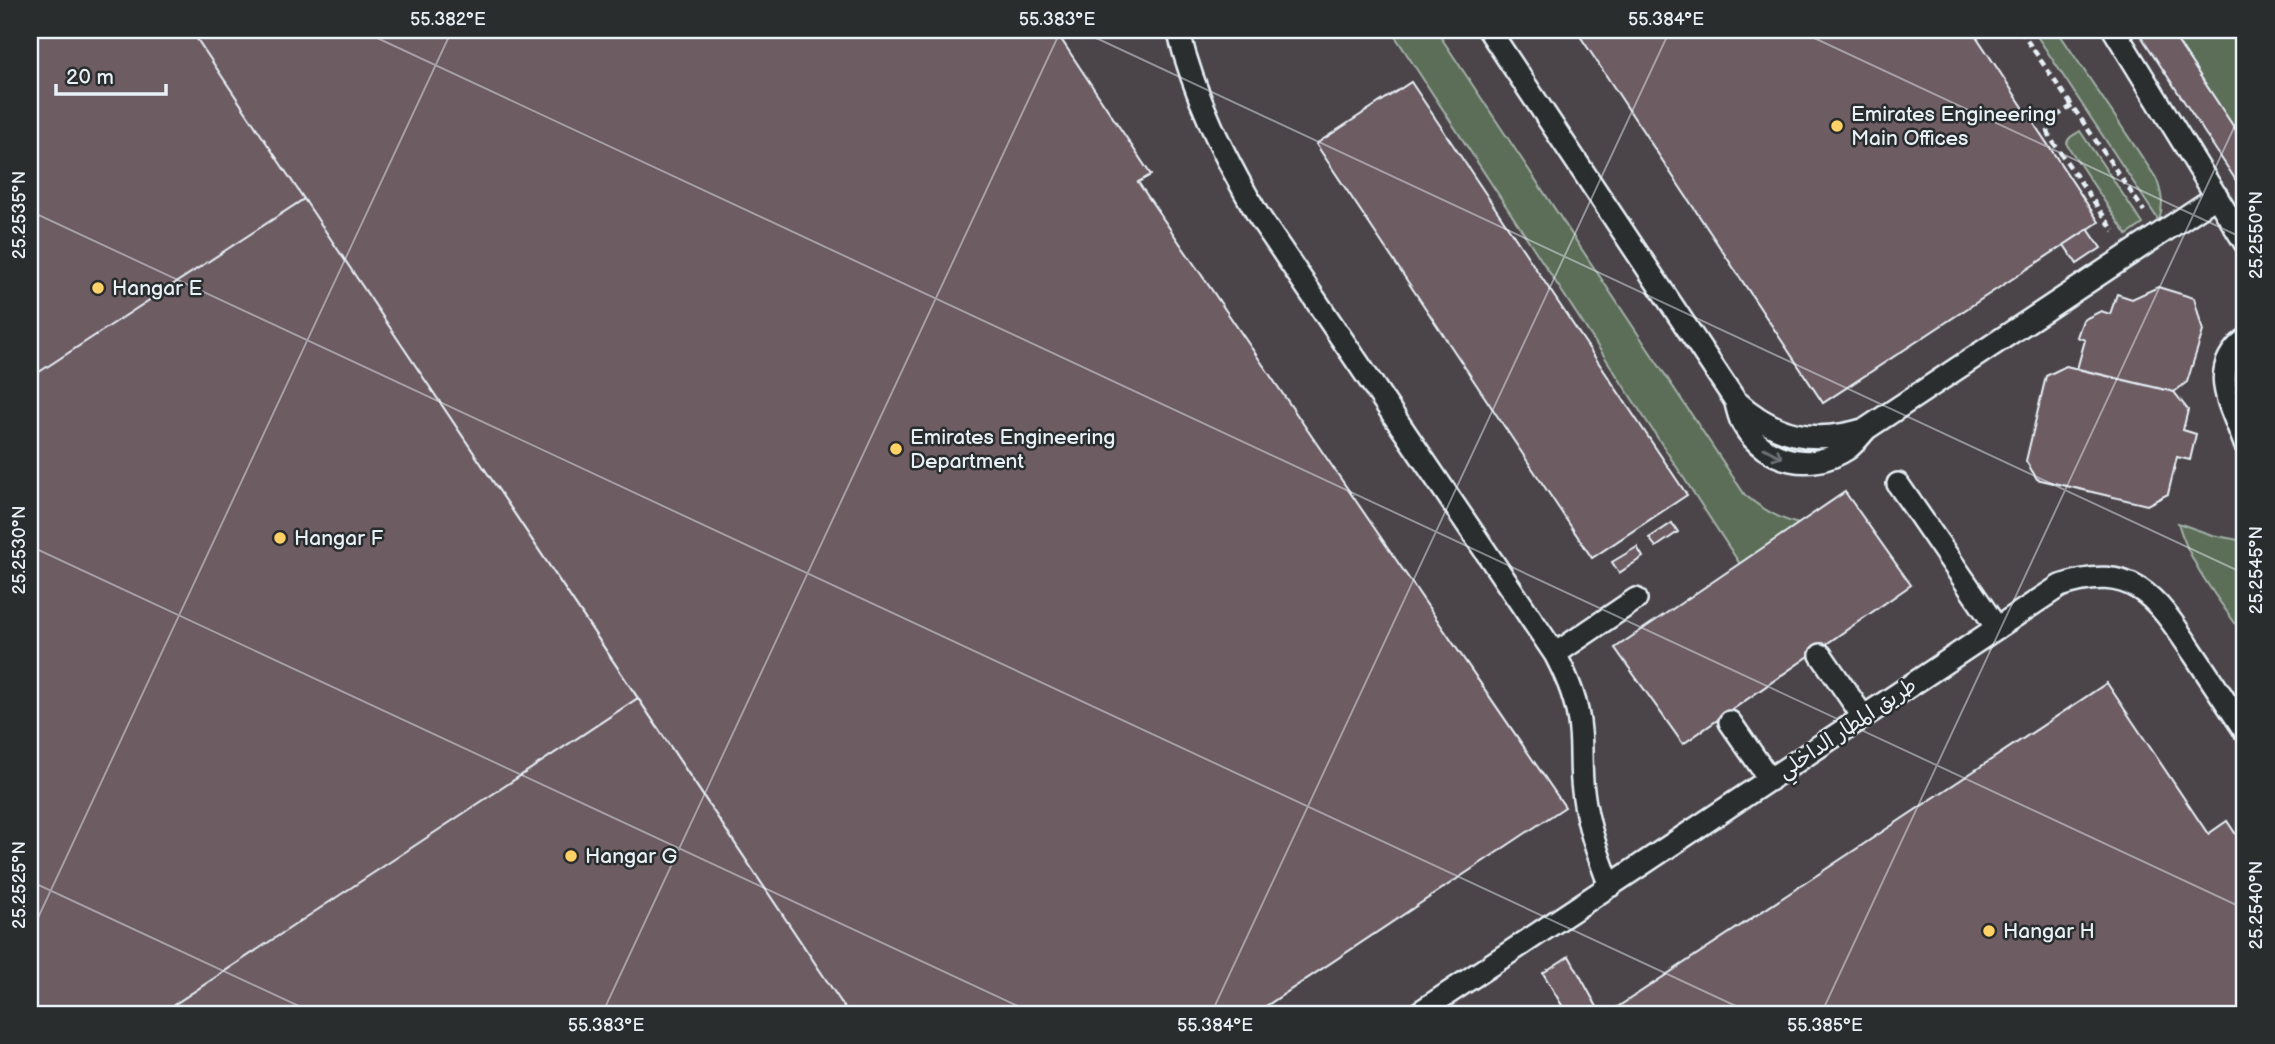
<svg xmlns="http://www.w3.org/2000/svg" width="2275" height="1044" viewBox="0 0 2275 1044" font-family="'Balsamiq Sans','Playpen Sans Arabic',sans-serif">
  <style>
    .built { fill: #4c4549 }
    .green { fill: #5d6e58; stroke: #a2b0a8; stroke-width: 2 }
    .building { fill: #6d5b62; stroke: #e8f1f8; stroke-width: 2 }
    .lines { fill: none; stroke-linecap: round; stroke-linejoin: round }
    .service-casing { stroke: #e8f1f8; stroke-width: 26 }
    .path { stroke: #e8f1f8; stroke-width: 4.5; stroke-dasharray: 7 5; stroke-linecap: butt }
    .service { stroke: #2a2d2e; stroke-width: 21 }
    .oneway { stroke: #6c7275 }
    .ticks { fill: none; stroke: #e8f1f8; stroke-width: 2; stroke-opacity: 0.45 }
    .poi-dot { fill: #ffd166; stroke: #2a2d2e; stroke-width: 2.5 }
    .labels { text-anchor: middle; stroke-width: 5; stroke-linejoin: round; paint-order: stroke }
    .poi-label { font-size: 21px; fill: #e8f1f8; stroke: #2a2d2e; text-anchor: start }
    .street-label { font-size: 21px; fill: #e8f1f8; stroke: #2a2d2e }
    .neatline { fill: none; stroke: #e8f1f8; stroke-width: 2.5 }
    .ticks-label { font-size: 18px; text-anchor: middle; fill: #e8f1f8 }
  </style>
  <rect width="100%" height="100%" fill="#3e3b3e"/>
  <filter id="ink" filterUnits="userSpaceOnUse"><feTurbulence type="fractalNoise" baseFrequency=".0143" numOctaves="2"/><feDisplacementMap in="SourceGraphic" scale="14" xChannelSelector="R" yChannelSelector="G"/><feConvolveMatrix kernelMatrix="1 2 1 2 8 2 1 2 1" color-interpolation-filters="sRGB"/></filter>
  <g filter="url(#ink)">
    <path class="built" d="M30 30H2170L2245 144V1014H30Z"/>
    <path class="green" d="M1391 30H1436L1745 495C1762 509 1778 519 1799 524L1740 564Z
      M2033 30H2057L2156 178C2162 193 2164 205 2159 221Z
      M2170 30H2245V144Z
      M2080 131 2143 224 2127 235 2067 145C2067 137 2074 135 2080 131Z
      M2178 523 2212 535 2244 541 2245 637C2219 600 2191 567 2178 523Z"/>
    <path class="building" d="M30 30H191L304 199 30 378Z
      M191 30H1055L1151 175 1138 182 1565 807 1254 1014H849Z
      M1576 30H1972L2099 222 1823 403Z
      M2137 30H2170L2245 144V194Z
      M1411 82 1687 495 1592 558 1316 144Z
      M304 199 638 698 160 1014H30V378Z
      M2088 229 2101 248 2077 264 2064 245Z
      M2158 287 2194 298 2203 331 2187 382 2174 392 2077 369 2085 340 2077 337 2083 320 2101 311 2110 314 2117 294 2132 299Z
      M2066 366 2174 392 2188 410 2183 430 2196 434 2190 460 2177 457 2168 494 2147 505 2037 479 2026 461 2046 376Z
      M1845 492 1911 585 1683 744 1615 648Z
      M1672 523 1678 532 1656 547 1649 538Z
      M1637 547 1643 557 1619 573 1612 562Z
      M2107 683 2208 834 2227 821 2245 848V1014H1607Z
      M638 698 849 1014H160Z
      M1569 956 1601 1014H1567L1543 973Z"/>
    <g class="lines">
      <defs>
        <path id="service" d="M1178 30C1195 98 1223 155 1258 215L1555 654C1568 679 1578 703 1580 731 1582 751 1580 771 1583 791 1587 824 1598 855 1610 886
          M1489 30 1735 400C1775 437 1814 445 1866 429
          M2114 30 2245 243
          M2245 340C2206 370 2232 407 2245 444
          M1735 400C1738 409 1739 419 1744 426 1766 463 1812 472 1847 449 1854 444 1860 436 1866 429L2217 196
          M1898 484 1997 628
          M1555 654 1636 599
          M1821 655 1864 718
          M1730 722 1770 780
          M1417 1014 2060 586C2134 561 2157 599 2194 654 2211 680 2228 705 2245 731"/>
      </defs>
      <use href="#service" class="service-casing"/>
      <path class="path" d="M2020 30 2144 211
        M2072 106 2052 119 2048 131 2051 139 2114 231"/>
      <use href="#service" class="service"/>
    </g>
    <defs><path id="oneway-shaft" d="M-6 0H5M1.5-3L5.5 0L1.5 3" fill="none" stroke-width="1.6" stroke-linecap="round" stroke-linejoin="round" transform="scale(1.75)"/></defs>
    <use class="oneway" href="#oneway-shaft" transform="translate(1773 453) rotate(28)"/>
  </g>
  <path class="ticks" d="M360 30 2245 909M1079 30 2245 574M1797 30 2245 239M30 211 1753 1014M30 546 1035 1014M30 881 316 1014M30 935 452 30M602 1014 1061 30M1211 1014 1670 30M1821 1014 2245 104"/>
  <g class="poi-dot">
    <circle cx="1837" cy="126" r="7"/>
    <circle cx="98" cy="288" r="7"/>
    <circle cx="896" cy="449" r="7"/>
    <circle cx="280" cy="538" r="7"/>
    <circle cx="571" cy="856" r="7"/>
    <circle cx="1989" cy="931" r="7"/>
  </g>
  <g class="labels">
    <g class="poi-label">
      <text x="1851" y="121">Emirates Engineering<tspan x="1851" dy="24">Main Offices</tspan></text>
      <text x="112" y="295">Hangar E</text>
      <text x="910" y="444">Emirates Engineering<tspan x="910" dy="24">Department</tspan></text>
      <text x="294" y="545">Hangar F</text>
      <text x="585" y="863">Hangar G</text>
      <text x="2003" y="938">Hangar H</text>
    </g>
    <g class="street-label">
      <text transform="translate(1847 728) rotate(-34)" y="7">طريق المطار الداخلي</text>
    </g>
  </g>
  <rect width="2275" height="1044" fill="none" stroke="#2a2d2e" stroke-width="77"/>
  <path d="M56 84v10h110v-10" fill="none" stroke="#e8f1f8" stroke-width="3.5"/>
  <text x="66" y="84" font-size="21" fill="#e8f1f8" stroke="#2a2d2e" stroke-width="5" paint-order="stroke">20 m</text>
  <rect x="38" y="38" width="2198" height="968" class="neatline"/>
  <g class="ticks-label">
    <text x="448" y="25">55.382°E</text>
    <text x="1057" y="25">55.383°E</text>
    <text x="1666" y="25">55.384°E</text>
    <text transform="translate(19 215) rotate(-90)" y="6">25.2535°N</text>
    <text transform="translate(2256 235) rotate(-90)" y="6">25.2550°N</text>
    <text transform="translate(19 550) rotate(-90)" y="6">25.2530°N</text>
    <text transform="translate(2256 570) rotate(-90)" y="6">25.2545°N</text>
    <text transform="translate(19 885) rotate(-90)" y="6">25.2525°N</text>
    <text transform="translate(2256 905) rotate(-90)" y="6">25.2540°N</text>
    <text x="606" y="1031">55.383°E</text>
    <text x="1215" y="1031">55.384°E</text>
    <text x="1825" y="1031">55.385°E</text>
  </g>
</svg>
